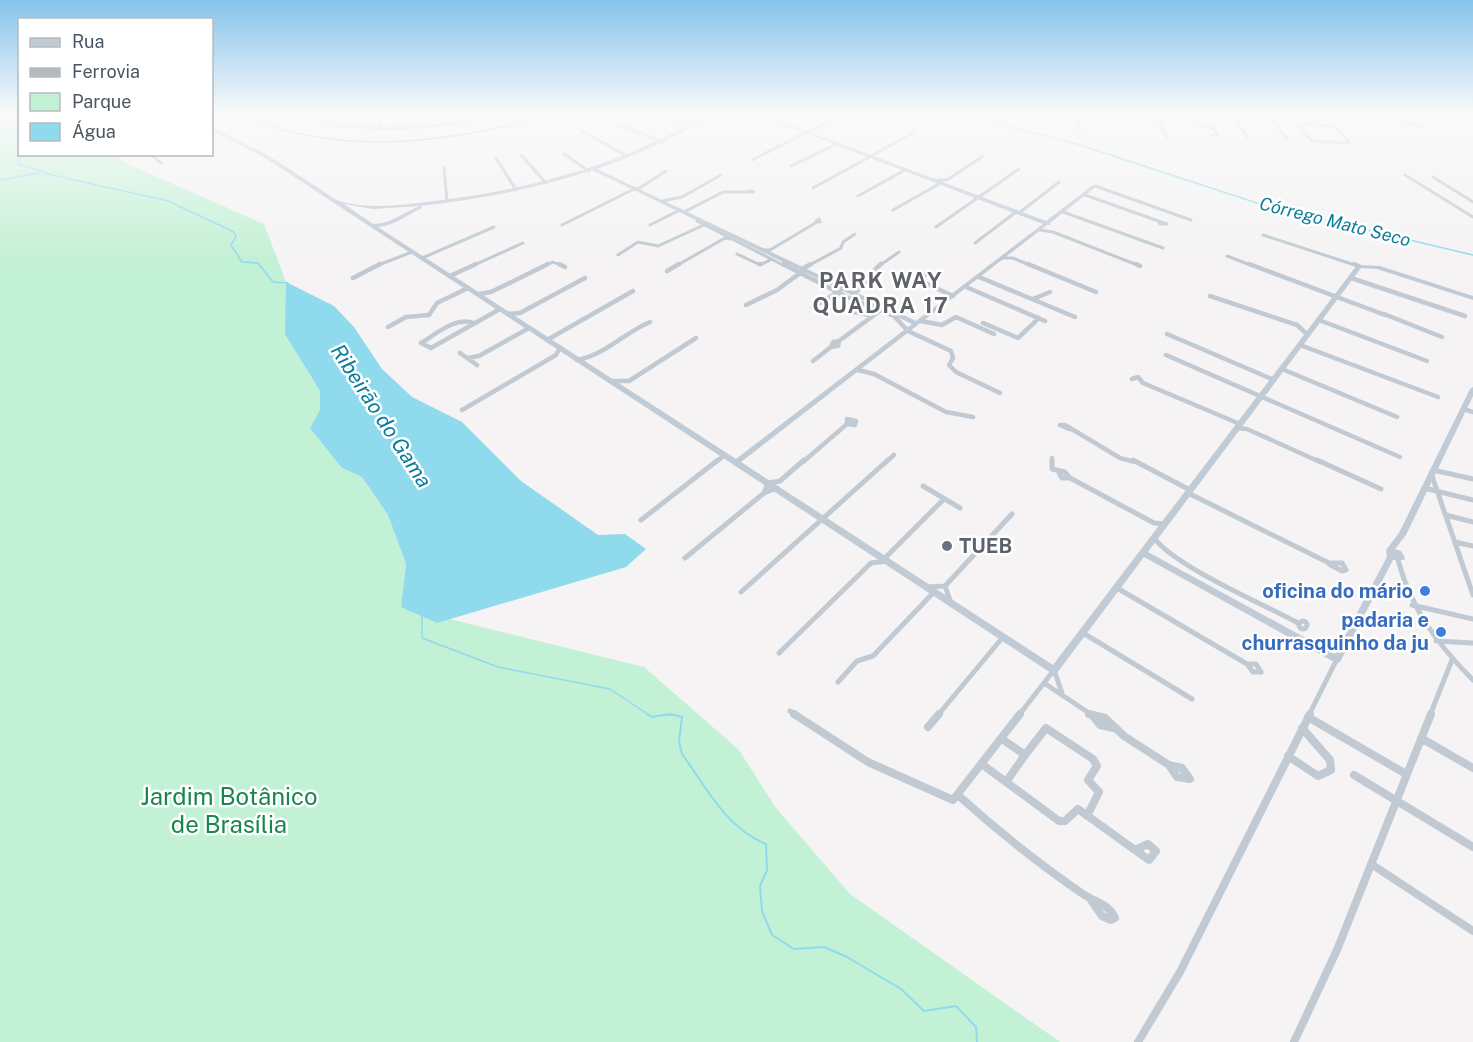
<svg xmlns="http://www.w3.org/2000/svg" width="1473" height="1042" viewBox="0 0 1473 1042" font-family="'Public Sans',sans-serif">
  <style>
    .green { fill: #c3f1d5 }
    .water { fill: #90daee }
    .lines { fill: none; stroke-linecap: round; stroke-linejoin: round }
    .stream-far1 { stroke: #90daee; stroke-width: 1.5 }
    .stream { stroke: #90daee; stroke-width: 2 }
    .street-far3 { stroke: #c1cad2; stroke-width: 3 }
    .street-far2 { stroke: #c1cad2; stroke-width: 4.5 }
    .street-far1 { stroke: #c1cad2; stroke-width: 5 }
    .street { stroke: #c1cad2; stroke-width: 8 }
    .secondary { fill: #c1cbd6; fill-rule: evenodd }
    .rail { stroke: #b5b8bd; stroke-width: 1.5 }
    .worship-dot { fill: #6b7280; stroke: #fff; stroke-width: 2 }
    .shop-dot { fill: #3f7fe0; stroke: #fff; stroke-width: 2 }
    .labels { text-anchor: middle; stroke-width: 5; stroke-linejoin: round; paint-order: stroke }
    .far-water-label { font-size: 18px; font-style: italic; fill: #0c7c9b; stroke: #fff }
    .worship-label { font-size: 20px; font-weight: bold; fill: #5b616d; stroke: #fff; text-anchor: start }
    .shop-label { font-size: 20px; font-weight: bold; fill: #366cbe; stroke: #fff; text-anchor: end }
    .water-label { font-size: 21px; font-style: italic; fill: #0c7c9b; stroke: #fff }
    .far-district-label { font-size: 22px; font-weight: bold; letter-spacing: 1.5px; fill: #5f6368; stroke: #fff }
    .near-park-label { font-size: 24px; fill: #17864f; stroke: #fff }
  </style>
  <rect width="100%" height="100%" fill="#f5f3f3"/>
  <path class="green" d="M0 114H19L20 154 117 155 121 161 264 224 286 282V311L304 365 320 391V410L342 468 362 477 388 515 406 564 401 607 644 667 739 750 776 808 850 894 1060 1042H0Z"/>
  <path class="water" d="M286 282 334 306 354 327 382 369 412 397 462 422 521 481 598 535 625 534 646 549 626 567 437 623 401 607 406 564 388 515 362 477 342 468 310 428 320 410V391L285 334Z"/>
  <g class="lines">
    <path class="stream-far1" d="M957 114 1077 144 1266 206 1473 255
      M21 154 18 164 52 175 168 201 234 232 236 237 231 245 242 262 258 263 273 282 288 283
      M0 180 39 173
      M422 615V638L498 667 610 689 649 715
      M663 715H674"/>
    <path class="stream" d="M647 714 652 717 670 714 682 717 679 742 682 754C706 787 726 828 766 844L767 870 760 886 762 911 772 935 794 949 824 947 847 957 901 989 924 1011 956 1006 976 1027 977 1042"/>
    <path class="street-far3" d="M461 114 467 121
      M649 114 680 123 696 122
      M1074 114 1080 130
      M1154 114 1167 137
      M1194 114 1201 126 1211 127 1218 134 1211 136
      M1231 114 1248 138
      M1268 114 1288 140
      M1307 114 1315 124
      M1393 114 1405 123 1423 126
      M1453 114 1469 122
      M778 121 792 114
      M320 122 332 114
      M617 124 663 142
      M1297 124 1335 126 1350 143 1312 141Z
      M380 127 381 114
      M410 127 415 114
      M580 130 627 156
      M212 133H219
      M150 154 161 163
      M564 154 589 171
      M521 155 546 183
      M496 158 516 190
      M752 160 843 114
      M791 166 837 144
      M444 167 447 201
      M1405 175 1473 217
      M1433 177 1473 202
      M933 180H947L983 156
      M1095 186 1191 220
      M813 188 913 133
      M638 189 666 171
      M750 191 754 192H747Z
      M1085 195 1167 224H1160L1158 221
      M858 196 905 170
      M662 201 682 197 721 175
      M893 210 941 183
      M684 212 723 192H747
      M1063 212 1163 248
      M1019 213 1059 182
      M819 219 820 222 816 221Z
      M697 221 785 266
      M562 225 636 188
      M650 225 680 210
      M936 227 1019 169
      M1040 230 1053 232 1140 266
      M1263 235 1358 266
      M975 243 1016 212
      M763 250H770L817 222
      M737 254 760 265 772 259
      M618 255 638 242 658 246 706 224
      M1227 256 1253 266
      M422 258 494 227
      M1003 258H1013L1032 266
      M376 266 412 252
      M472 266 523 243
      M545 266 553 262 562 266
      M676 266 725 238 730 239
      M808 266 841 248 843 242 855 234
      M879 266 899 252"/>
    <path class="street-far2" d="M559 264 565 267
      M759 264H761
      M783 264 847 297 894 316 908 331 951 351 953 358 949 365 956 372 1000 393
      M1028 264 1096 292
      M1136 264 1140 266
      M1249 264 1385 315
      M1354 264 1359 266
      M802 269 811 264
      M667 271 679 264
      M450 276 476 264
      M979 277 1075 317
      M353 278 380 264
      M1351 278 1465 316
      M919 280 928 273
      M966 287 1045 321
      M907 288 919 280 953 296
      M479 294 491 292 548 264
      M854 294C865 285 870 273 881 264
      M1210 296 1297 325 1308 335
      M1033 299 1050 292
      M746 305 777 290 803 271
      M813 307 840 291
      M854 312 873 316
      M508 314 520 313 585 278
      M1384 314 1442 337
      M1319 320 1427 361
      M921 321 942 325 956 317 994 334
      M474 323C456 316 436 334 421 343L431 348 500 309
      M983 323 1018 338 1039 318
      M388 327 406 317 429 315 437 303 468 288
      M1167 334 1274 380
      M547 340 633 291
      M839 341 838 346 831 347Z
      M1300 345 1438 397
      M831 347 833 342 839 341 881 310
      M460 353 477 365
      M1166 355 1400 457
      M468 358 479 356 529 328
      M577 360C605 355 624 333 650 322
      M813 361 831 347
      M1282 369 1397 417
      M858 370 874 374 946 412 973 417
      M1132 379 1138 377 1143 383 1240 424
      M612 381H629L696 338
      M1464 409 1473 412
      M462 410 556 355 560 348
      M847 419 856 421 855 425 847 424Z
      M1237 428 1247 429 1320 462
      M1069 429 1060 425H1065L1120 458 1135 462
      M1052 458V462
      M716 462 725 455
      M803 462 847 424
      M886 462 894 455"/>
    <path class="street-far1" d="M1052 460V469L1065 472 1070 478 1154 523 1164 524
      M1133 460 1190 490
      M1317 460 1381 489
      M1433 470 1473 479
      M1058 471 1062 478H1070
      M1431 473 1473 595
      M923 486 960 508
      M1424 488 1473 500
      M764 493 768 483 780 481 804 460
      M1188 493 1329 563H1342L1346 570
      M1446 515 1473 522
      M641 520 718 460
      M1154 538C1176 567 1263 604 1298 623
      M1455 542 1473 546
      M685 558 764 493 777 488
      M884 559 944 499
      M1398 560C1411 609 1438 645 1473 680
      M1329 564 1342 571 1346 570
      M945 586 951 603
      M928 587 945 586 1012 514
      M1117 588 1247 664H1256L1261 672
      M741 592 888 460
      M1412 605 1473 619
      M1299 625a4 4 0 1 1 8 0a4 4 0 1 1-8 0Z
      M1083 633 1192 699
      M1436 641 1473 643
      M779 653 871 563 887 561
      M1247 664 1253 672H1261
      M838 682 857 661 873 656 934 592
      M1044 683 1092 715
      M790 711 796 715
      M938 715 1003 637
      M1019 715 1054 670 1063 696
      M1309 715 1337 659
      M1430 715 1452 660"/>
    <path class="street" d="M794 714 868 762 953 800 1020 714
      M1089 714 1105 718 1124 736 1169 765
      M1093 716 1100 725 1114 728
      M1308 717 1406 774
      M928 727 939 714
      M1421 738 1473 768
      M1002 739 1025 755 1046 728 1093 759 1097 766 1088 780 1099 792 1087 816
      M1288 756 1318 776 1331 770 1330 760 1302 728
      M983 765 1059 821H1065L1078 809 1135 850
      M1169 765 1182 768 1190 779 1177 777Z
      M1354 775 1473 847
      M1006 782 1025 755
      M959 796C998 831 1039 864 1083 894 1095 902 1109 904 1115 918L1111 920 1102 916 1091 900
      M1148 844 1156 851 1149 860 1135 850Z
      M1371 864 1473 931
      M1138 1042 1180 972 1310 714
      M1294 1042 1337 950 1431 714"/>
    <path class="secondary" d="M286 114C295 113 304 117 313 120 323 122 334 124 345 125 397 130 447 125 498 114H504C492 119 477 121 464 123 418 131 372 133 326 124 313 122 298 119 286 114Z
      M709 114H713C681 136 634 156 597 169L916 321 1043 224 758 115 757 114H762L1046 221 1093 185 1097 186 1050 223V225H1047L741 462 1053 665 1357 265 1380 266 1473 296V300L1377 269 1361 268 1148 552 1335 654 1387 557 1386 550 1399 533 1470 389 1473 387V396L1406 535 1395 549 1401 551 1405 558 1404 560H1393L1340 662 1337 663 1334 662 1144 557 1057 673 1054 674 1051 673 267 159 212 130V128H214C232 138 252 146 270 157 287 167 303 178 320 189 326 193 333 199 339 201 369 210 403 205 434 201 493 194 550 182 606 162 642 149 675 132 709 114ZM592 170 912 324 736 459 378 227C395 225 407 215 422 208V207L420 206C479 199 537 189 592 170ZM344 204 373 209 420 206C404 212 391 224 373 224Z"/>
    <path class="rail" d="M238 114C336 157 450 144 550 114"/>
  </g>
  <linearGradient id="sky" x2="0" y2="1"><stop stop-color="#85c3ea"/><stop offset="0.44" stop-color="#fafafa"/><stop offset="1" stop-color="#fafafa" stop-opacity="0"/></linearGradient>
  <rect width="1473" height="259" fill="url(#sky)"/>
  <circle class="worship-dot" cx="947" cy="546" r="6"/>
  <g class="shop-dot">
    <circle cx="1425" cy="591" r="6"/>
    <circle cx="1441" cy="632" r="6"/>
  </g>
  <g class="labels">
    <g class="far-water-label">
      <text transform="translate(1335 222) rotate(14)" y="6">Córrego Mato Seco</text>
    </g>
    <g class="worship-label">
      <text x="959" y="553">TUEB</text>
    </g>
    <g class="shop-label">
      <text x="1413" y="598">oficina do mário</text>
      <text x="1429" y="627">padaria e<tspan x="1429" dy="23">churrasquinho da ju</tspan></text>
    </g>
    <g class="water-label">
      <text transform="translate(381 416) rotate(57)" y="7">Ribeirão do Gama</text>
    </g>
    <g class="far-district-label">
      <text x="881" y="288">PARK WAY<tspan x="881" dy="25">QUADRA 17</tspan></text>
    </g>
    <g class="near-park-label">
      <text x="229" y="805">Jardim Botânico<tspan x="229" dy="28">de Brasília</tspan></text>
    </g>
  </g>
  <rect x="18" y="18" width="195" height="138" fill="#ffffff" stroke="#b7bbc0" stroke-width="1.5"/>
  <rect x="30" y="38" width="30" height="9" fill="#c1cbd6" stroke="#b7bbc0" stroke-width="1.5"/>
  <text x="72" y="48" font-size="18" fill="#4a5661">Rua</text>
  <rect x="30" y="68" width="30" height="9" fill="#b5b8bd" stroke="#b7bbc0" stroke-width="1.5"/>
  <text x="72" y="78" font-size="18" fill="#4a5661">Ferrovia</text>
  <rect x="30" y="93" width="30" height="18" fill="#c3f1d5" stroke="#b7bbc0" stroke-width="1.5"/>
  <text x="72" y="108" font-size="18" fill="#4a5661">Parque</text>
  <rect x="30" y="123" width="30" height="18" fill="#90daee" stroke="#b7bbc0" stroke-width="1.5"/>
  <text x="72" y="138" font-size="18" fill="#4a5661">Água</text>
</svg>
